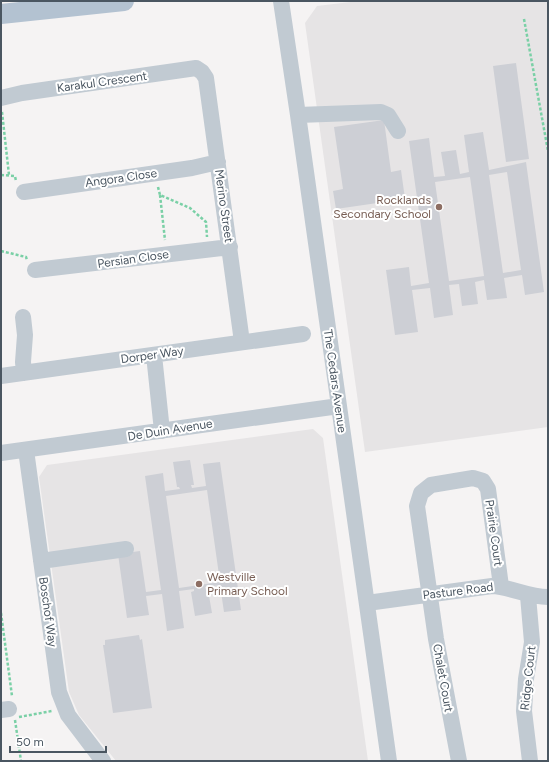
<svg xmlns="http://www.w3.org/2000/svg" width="549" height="762" viewBox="0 0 549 762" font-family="Figtree,sans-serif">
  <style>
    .education { fill: #e6e4e5 }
    .building { fill: #cdcfd5; fill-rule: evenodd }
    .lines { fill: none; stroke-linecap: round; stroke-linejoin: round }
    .path { stroke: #7ad0a6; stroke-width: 2.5; stroke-dasharray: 3 2; stroke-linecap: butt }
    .minor { stroke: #c1cad2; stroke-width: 16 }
    .major { stroke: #b3c2d1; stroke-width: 20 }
    .education-dot { fill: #8d6e63; stroke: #fff; stroke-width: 1.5 }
    .labels { text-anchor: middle; stroke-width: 4; stroke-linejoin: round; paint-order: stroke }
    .street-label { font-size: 12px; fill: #4a5661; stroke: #fff }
    .education-label { font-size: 12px; fill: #785e54; stroke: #fff; text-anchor: end }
  </style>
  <rect width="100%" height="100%" fill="#f5f3f3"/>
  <path class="education" d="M359 1H548V427L365 452 305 23 317 6Z
    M313 429 323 438 368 761H116L79 715 69 692 39 477 47 465Z"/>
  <path class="building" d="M516 63 529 159 506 162 493 66Z
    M384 120 391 172 401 170 405 199 336 209 333 191 343 189 334 127Z
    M483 132 489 170 526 162 544 292 525 295 522 275 504 278 507 298 487 300 484 280 475 282 478 304 462 306 459 284 449 285 453 315 434 318 430 288 412 290 418 332 395 335 386 270 409 267 411 286 429 283 409 141 429 138 434 177 445 176 441 152 456 150 460 174 469 172 464 135ZM507 172 521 270 503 273 489 175ZM470 177 484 276 449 281 435 182Z
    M190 460 194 485H191L192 488 206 486 203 464 220 462 241 610 224 612 220 585 205 587 206 590H208L212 613 195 616 191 592 194 591V589L179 591 184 628 167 631 162 594 146 596 149 615 127 618 118 554 140 551 146 592 161 590 145 476 163 473 165 491 180 489 179 487H177L173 462ZM207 490 220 582 179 588 166 496Z
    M139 635 140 640 142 639 152 708 113 713 103 645H105V640Z"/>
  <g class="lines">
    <path class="path" d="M524 19 548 151
      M2 112 9 175
      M1 175 15 176 16 181
      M158 187 160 195 190 208 206 222 207 237
      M160 195 165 240
      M1 251 26 257 27 260
      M1 613 12 696
      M19 717 52 711
      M15 720 21 761"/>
    <path class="minor" d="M281 1 298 115 389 761
      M1 98 22 93 196 68 202 72 206 78 242 342
      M298 115 381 112 388 115 398 131
      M24 192 192 168 218 162
      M35 270 230 247
      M23 317 25 335 23 362 24 373
      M154 355 162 431
      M1 376 303 334
      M26 450 59 692 68 715 103 761
      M1 453 339 406
      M41 561 126 549
      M528 596 532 642 526 679 524 711 530 761
      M367 603 492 586C511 587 528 597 548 597
      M1 710 9 709
      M459 761 436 639 417 506 421 493 431 485 473 478 483 481 488 489 501 586"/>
    <path class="major" d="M1 14 124 1"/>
  </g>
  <g class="education-dot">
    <circle cx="439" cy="207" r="4"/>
    <circle cx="199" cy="584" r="4"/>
  </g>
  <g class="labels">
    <g class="street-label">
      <text transform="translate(102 82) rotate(-8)" y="4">Karakul Crescent</text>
      <text transform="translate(121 178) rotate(-8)" y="4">Angora Close</text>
      <text transform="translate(224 206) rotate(82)" y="4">Merino Street</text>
      <text transform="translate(133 259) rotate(-8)" y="4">Persian Close</text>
      <text transform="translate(152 355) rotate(-8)" y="4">Dorper Way</text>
      <text transform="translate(335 381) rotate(82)" y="4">The Cedars Avenue</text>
      <text transform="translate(170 430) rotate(-9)" y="4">De Duin Avenue</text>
      <text transform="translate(494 533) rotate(82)" y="4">Prairie Court</text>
      <text transform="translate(458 591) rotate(-7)" y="4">Pasture Road</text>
      <text transform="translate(48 612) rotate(82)" y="4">Boschof Way</text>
      <text transform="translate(443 678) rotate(80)" y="4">Chalet Court</text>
      <text transform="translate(528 678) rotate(-84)" y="4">Ridge Court</text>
    </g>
    <g class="education-label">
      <text x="431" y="204">Rocklands<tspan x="431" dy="14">Secondary School</tspan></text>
      <text x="207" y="581" text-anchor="start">Westville<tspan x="207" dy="14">Primary School</tspan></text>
    </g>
  </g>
  <rect width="549" height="762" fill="none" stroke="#4a5661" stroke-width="4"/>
  <path d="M10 746v6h96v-6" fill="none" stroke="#4a5661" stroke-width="2"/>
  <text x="16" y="746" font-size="12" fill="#4a5661" stroke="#ffffff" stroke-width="3" paint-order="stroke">50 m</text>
</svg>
